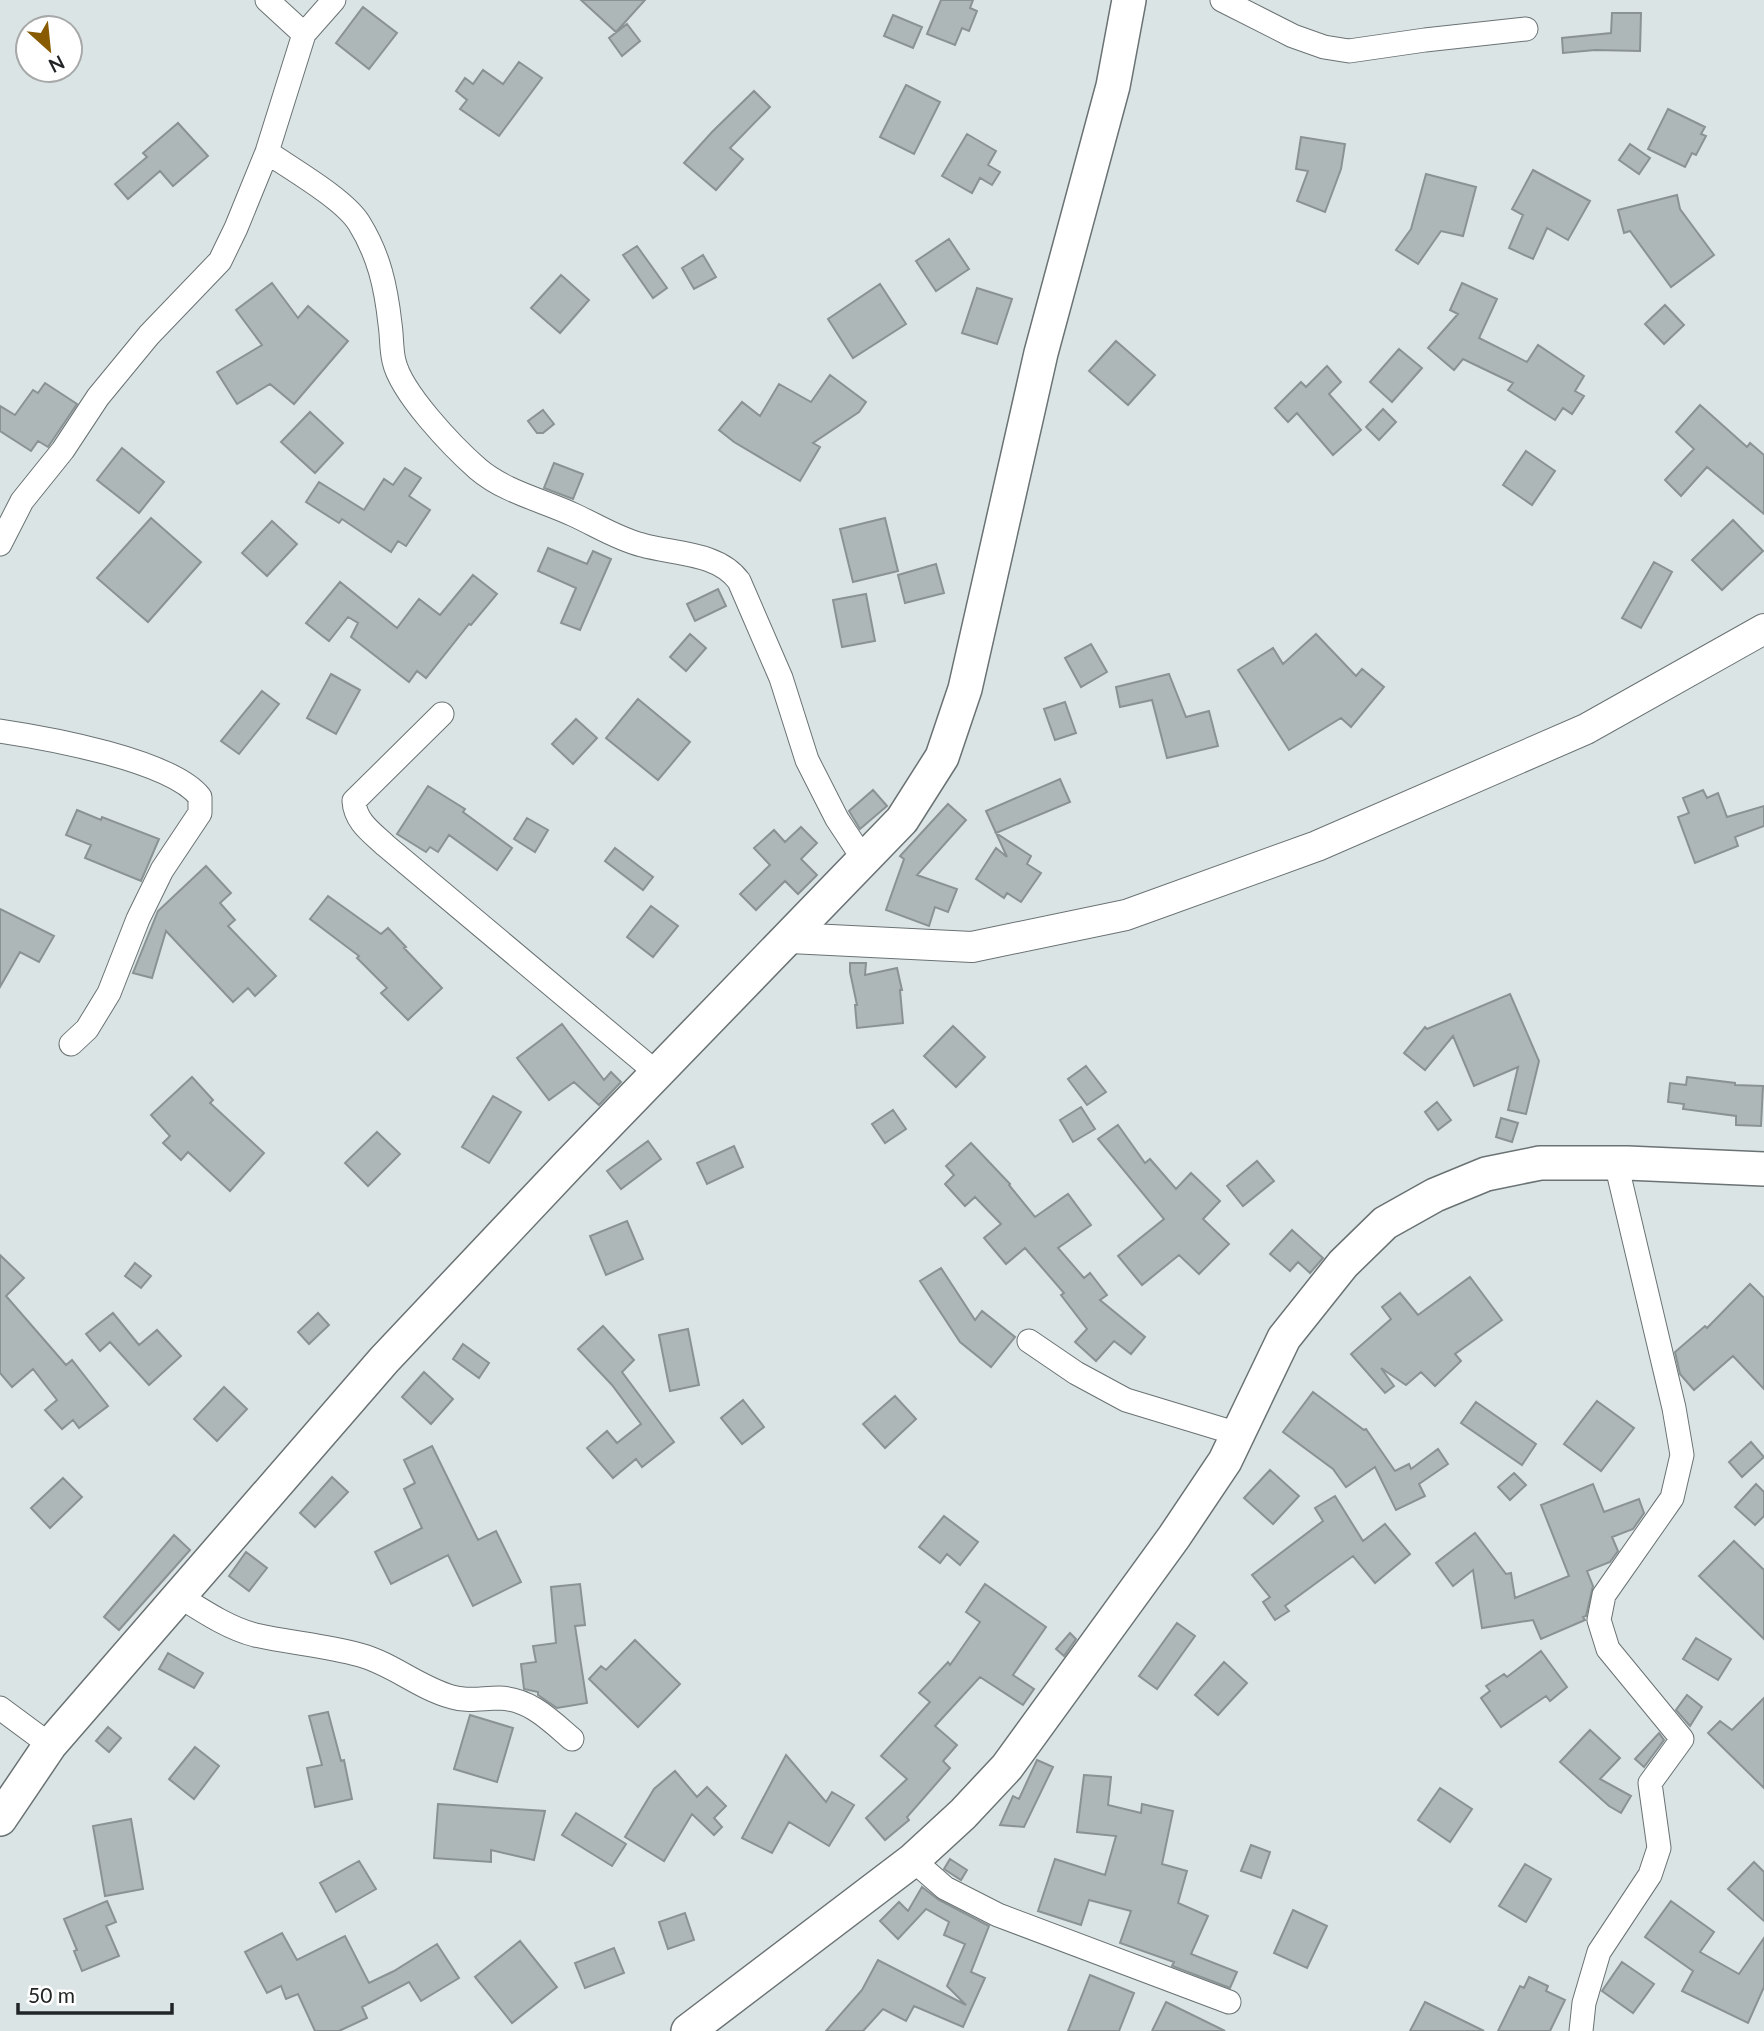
<svg xmlns="http://www.w3.org/2000/svg" width="1764" height="2031" viewBox="0 0 1764 2031" font-family="Lato,sans-serif">
  <style>
    .building { fill: #aeb7b8; stroke: #8a9293; stroke-width: 2 }
    .lines { fill: none; stroke-linecap: round; stroke-linejoin: round }
    .minor-casing { stroke: #6a7273; stroke-width: 25 }
    .tertiary-casing { stroke: #6a7273; stroke-width: 32 }
    .secondary-casing { stroke: #6a7273; stroke-width: 36 }
    .minor { stroke: #fff; stroke-width: 23 }
    .tertiary { stroke: #fff; stroke-width: 30 }
    .secondary { stroke: #fff; stroke-width: 33 }
  </style>
  <rect width="100%" height="100%" fill="#dbe4e5"/>
  <path class="building" d="M581 0H645L616 32Z
    M941 0H973L970 8 977 11 969 31 962 28 955 45 927 34Z
    M363 7 397 33 369 69 336 43Z
    M1612 13H1641L1640 51 1595 50 1563 53 1562 38 1611 33Z
    M893 15 922 27 913 48 884 36Z
    M627 24 640 41 622 56 609 38Z
    M519 62 542 78 499 136 460 109 467 100 456 91 465 78 473 84 483 70 503 84Z
    M906 85 940 102 914 154 880 137Z
    M754 91 770 107 730 148 743 159 716 190 684 163 712 132Z
    M1668 109 1705 127 1701 134 1706 136 1696 155 1692 153 1685 167 1648 149Z
    M178 123 208 156 173 186 160 171 128 199 115 184 147 157 143 153Z
    M967 134 996 151 988 165 1000 172 992 185 980 178 972 193 942 176Z
    M1301 137 1345 144 1341 169 1325 212 1297 201 1308 171 1296 169Z
    M1630 144 1650 158 1639 174 1619 160Z
    M1533 170 1590 201 1568 240 1547 228 1533 259 1509 248 1523 215 1512 209Z
    M1426 174 1476 187 1463 236 1441 231 1418 264 1396 250 1411 229Z
    M1677 195 1680 209 1714 255 1671 287 1630 231 1624 233 1618 210Z
    M949 239 969 269 936 291 916 261Z
    M637 246 667 288 653 298 623 255Z
    M703 255 716 277 694 289 682 268Z
    M561 275 589 300 560 333 531 308Z
    M272 283 298 318 308 306 348 341 294 404 270 384 237 404 217 372 262 345 236 310Z
    M1462 283 1497 299 1479 338 1527 362 1538 345 1584 376 1575 391 1584 396 1572 414 1563 408 1555 420 1508 390 1513 383 1463 359 1454 370 1428 348 1458 314 1450 310Z
    M880 284 906 324 853 358 828 319Z
    M977 288 1012 299 997 344 962 333Z
    M1665 305 1684 325 1664 344 1645 324Z
    M1116 341 1155 375 1128 405 1089 371Z
    M1399 349 1422 368 1392 402 1370 382Z
    M1327 366 1341 382 1329 394 1361 430 1333 455 1297 413 1288 422 1275 408 1301 382 1306 387Z
    M830 375 866 402 859 412 813 443 820 447 800 481 734 442 719 430 742 402 760 416 779 384 811 402Z
    M45 383 77 404 48 447 38 441 31 451 0 431V406L15 415 33 390 38 393Z
    M1700 405 1747 447 1750 443 1764 455V514L1707 467 1681 496 1665 480 1694 449 1676 432Z
    M1383 409 1396 422 1379 440 1366 427Z
    M543 410 554 424 543 433H537L528 421Z
    M310 412 343 443 315 473 281 442Z
    M122 448 164 482 139 513 97 480Z
    M1526 451 1555 471 1532 505 1503 485Z
    M554 463 583 474 573 499 544 488Z
    M405 468 421 478 409 496 430 510 406 546 398 541 391 552 342 519 339 523 306 502 319 482 364 510 384 479 393 485Z
    M151 518 201 562 148 622 97 578Z
    M885 518 898 571 853 582 840 529Z
    M1733 520 1763 551 1722 590 1692 560Z
    M272 521 297 544 267 576 242 553Z
    M548 548 587 564 593 551 611 559 580 630 561 623 576 588 538 571Z
    M1654 562 1672 572 1641 628 1622 618Z
    M936 564 944 593 905 603 898 575Z
    M473 575 497 594 471 625 469 624 426 678 417 671 409 682 351 637 358 623 348 617 329 641 306 623 340 582 397 628 419 599 440 615Z
    M718 589 726 606 695 621 687 604Z
    M866 594 875 641 842 647 833 600Z
    M690 634 706 648 686 671 670 657Z
    M1316 634 1356 676 1362 669 1384 687 1351 727 1341 718 1289 750 1238 670 1273 648 1283 664Z
    M1091 644 1107 672 1081 687 1065 658Z
    M331 674 360 690 336 734 307 718Z
    M1169 674 1186 717 1209 711 1218 746 1167 758 1152 700 1120 707 1116 687Z
    M262 691 279 704 239 754 221 741Z
    M638 699 690 742 658 780 606 738Z
    M1065 702 1076 733 1055 740 1044 709Z
    M576 719 597 738 573 764 552 744Z
    M1060 779 1070 802 996 833 1031 856 1027 864 1041 873 1021 902 1007 893 1004 898 976 879 996 848 1007 857 986 811Z
    M428 786 465 809 463 812 512 848 497 870 449 835 438 852 430 847 426 852 397 834Z
    M873 790 887 806 860 829 849 811Z
    M1703 790 1707 798 1718 793 1727 817 1764 806V826L1735 837 1738 846 1695 863 1678 817 1689 813 1683 798Z
    M948 804 966 820 917 875 957 889 948 912 935 907 929 926 886 910 904 859 900 856Z
    M77 810 101 820 102 817 159 839 141 881 85 858 91 845 66 835Z
    M527 818 548 830 535 852 514 839Z
    M801 827 817 843 801 859 817 875 798 894 785 881 756 910 740 894 770 865 754 848 774 830 785 842Z
    M615 848 653 877 643 890 605 861Z
    M206 866 231 893 220 903 235 920 228 926 276 976 255 996 248 988 233 1002 166 931 152 978 133 973 158 911Z
    M328 896 381 934 388 928 406 947 404 948 442 988 408 1020 381 993 387 988 357 958 359 956 310 919Z
    M651 906 678 926 653 957 627 937Z
    M0 909 54 936 39 962 20 952 0 987Z
    M850 963H866L865 975 897 968 902 990H900L903 1023 857 1028 855 1005H857L850 972Z
    M1510 994 1539 1061 1526 1114 1508 1110 1518 1067 1474 1086 1453 1036 1425 1070 1404 1053 1425 1027 1427 1029Z
    M562 1024 604 1080 611 1072 621 1082 599 1105 574 1082 549 1100 517 1058Z
    M953 1026 985 1057 956 1087 924 1056Z
    M1086 1066 1106 1092 1087 1105 1068 1079Z
    M192 1077 213 1100 210 1103 264 1153 230 1191 188 1152 181 1160 163 1143 170 1136 151 1115Z
    M1687 1077 1735 1083V1085L1763 1086 1761 1126 1736 1125V1116L1683 1109 1684 1104 1668 1102 1670 1083 1686 1085Z
    M493 1096 521 1112 489 1163 462 1147Z
    M1437 1102 1451 1120 1438 1130 1425 1112Z
    M1081 1107 1095 1129 1073 1142 1060 1120Z
    M893 1110 906 1129 885 1143 872 1124Z
    M1501 1118 1518 1123 1512 1142 1496 1137Z
    M1118 1125 1145 1163 1150 1159 1176 1189 1191 1173 1220 1201 1203 1219 1229 1244 1199 1274 1179 1255 1142 1285 1118 1256 1164 1219 1098 1139Z
    M377 1132 400 1154 368 1186 345 1163Z
    M648 1141 661 1159 621 1189 607 1171Z
    M971 1143 1010 1184 1009 1185 1035 1217 1068 1194 1091 1225 1058 1248 1084 1278 1090 1273 1107 1295 1100 1300 1145 1337 1131 1354 1114 1341 1096 1361 1075 1342 1087 1329 1061 1295 1064 1293 1025 1248 1006 1264 984 1238 1001 1224 975 1197 965 1206 945 1184 954 1175 946 1166Z
    M734 1146 743 1167 707 1184 697 1163Z
    M1257 1161 1274 1181 1243 1206 1227 1186Z
    M627 1221 643 1259 606 1275 590 1236Z
    M1292 1230 1323 1258 1310 1273 1298 1262 1290 1271 1270 1254Z
    M0 1255 24 1278 6 1296 66 1365 72 1360 108 1406 79 1428 73 1420 62 1429 45 1410 57 1400 33 1369 12 1387 0 1373Z
    M135 1263 151 1276 141 1288 125 1276Z
    M941 1268 975 1320 982 1311 1015 1337 991 1367 960 1342 920 1281Z
    M1470 1277 1502 1320 1455 1354 1461 1361 1435 1386 1421 1372 1406 1385 1381 1368 1394 1386 1385 1393 1351 1354 1391 1319 1382 1307 1400 1293 1418 1315Z
    M1750 1284 1764 1298V1389L1733 1356 1694 1390 1680 1374 1675 1352 1705 1326 1707 1328Z
    M113 1313 139 1345 157 1330 181 1356 149 1385 110 1342 100 1351 86 1334Z
    M318 1313 329 1325 309 1344 298 1332Z
    M603 1326 634 1360 622 1372 674 1442 642 1467 636 1459 613 1478 587 1448 607 1431 617 1443 641 1424 612 1385 578 1349Z
    M688 1329 699 1385 670 1391 659 1335Z
    M463 1344 489 1363 479 1378 453 1359Z
    M424 1372 453 1399 431 1424 402 1397Z
    M224 1387 247 1409 217 1441 194 1419Z
    M1313 1392 1364 1430 1366 1429 1395 1471 1409 1464 1411 1469 1438 1449 1448 1464 1419 1484 1425 1496 1396 1510 1375 1467 1346 1487 1333 1469 1283 1432Z
    M895 1396 916 1419 885 1448 863 1424Z
    M743 1400 764 1427 742 1444 721 1418Z
    M1597 1401 1634 1428 1601 1471 1564 1444Z
    M1476 1402 1536 1444 1522 1465 1461 1423Z
    M1751 1442 1764 1457 1742 1477 1729 1462Z
    M432 1446 478 1540 496 1531 521 1582 473 1606 448 1555 391 1584 375 1552 422 1528 404 1489 415 1483 404 1460Z
    M1270 1470 1299 1496 1273 1524 1244 1498Z
    M1514 1473 1526 1485 1510 1500 1498 1487Z
    M332 1477 348 1492 315 1527 300 1513Z
    M63 1478 82 1497 50 1528 31 1508Z
    M1593 1484 1604 1512 1639 1499 1644 1513 1633 1529 1612 1537 1618 1551 1610 1562 1587 1571 1593 1586 1586 1616 1583 1617 1585 1620 1541 1639 1533 1620 1482 1628 1473 1570 1453 1586 1436 1563 1475 1533 1506 1574 1511 1573 1515 1598 1569 1576 1541 1505Z
    M1756 1484 1764 1492V1516L1755 1525 1735 1507Z
    M1335 1496 1363 1541 1385 1524 1410 1554 1375 1583 1353 1556 1285 1606 1289 1611 1275 1620 1263 1602 1270 1597 1252 1575 1323 1521 1315 1508Z
    M944 1516 978 1542 960 1565 947 1554 940 1563 919 1547Z
    M174 1535 190 1550 119 1630 104 1617Z
    M1734 1541 1764 1570V1639L1699 1576Z
    M246 1552 267 1568 249 1591 229 1576Z
    M580 1584 585 1625 575 1626 587 1703 557 1708 538 1695V1692L524 1689 521 1664 536 1662 533 1646 556 1643 551 1587Z
    M985 1584 1046 1627 1013 1675 1034 1689 1023 1705 980 1677 935 1726 957 1745 943 1761 950 1768 907 1817 909 1820 885 1840 866 1818 907 1779 881 1756 930 1702 919 1693 948 1662 950 1665 980 1622 966 1612Z
    M1177 1623 1195 1636 1157 1689 1139 1676Z
    M1070 1633 1076 1639 1064 1656 1056 1649Z
    M1696 1638 1731 1659 1718 1680 1683 1659Z
    M635 1640 680 1684 638 1727 589 1679 601 1666 606 1670Z
    M1541 1651 1567 1687 1550 1701 1546 1696 1501 1727 1481 1698 1490 1691 1486 1686 1504 1674 1507 1677Z
    M168 1653 203 1673 194 1688 159 1669Z
    M1224 1662 1247 1683 1218 1715 1195 1695Z
    M1687 1695 1702 1707 1690 1726 1676 1710Z
    M1764 1698V1788L1708 1733 1720 1721 1732 1730Z
    M328 1712 341 1761 344 1760 352 1799 315 1807 307 1768 322 1765 309 1716Z
    M470 1715 513 1728 497 1782 454 1769Z
    M108 1727 121 1738 109 1752 96 1741Z
    M1590 1730 1620 1758 1600 1779 1631 1796 1621 1813 1609 1806 1560 1762Z
    M1659 1733 1664 1740 1644 1767 1635 1759Z
    M195 1747 219 1766 194 1799 169 1779Z
    M786 1755 826 1802 832 1792 854 1805 829 1846 789 1822 772 1853 742 1838Z
    M1037 1760 1053 1767 1024 1827 1000 1825 1013 1796 1019 1799Z
    M675 1771 697 1797 707 1787 726 1806 714 1818 722 1827 714 1835 692 1814 664 1861 625 1837 654 1789Z
    M1084 1775 1111 1777 1108 1805 1141 1813 1142 1804 1173 1811 1162 1864 1187 1871 1178 1903 1208 1916 1191 1954 1237 1972 1230 1988 1172 1966 1174 1962 1120 1943 1131 1911 1089 1900 1081 1925 1038 1911 1055 1859 1105 1875 1116 1836 1077 1832Z
    M1440 1788 1472 1809 1450 1842 1418 1820Z
    M438 1804 545 1811 534 1860 491 1850V1862L434 1858Z
    M576 1813 626 1844 612 1866 562 1835Z
    M131 1819 143 1889 105 1896 93 1826Z
    M1251 1845 1270 1852 1261 1878 1241 1871Z
    M950 1859 967 1870 961 1880 944 1869Z
    M359 1861 376 1889 336 1912 320 1883Z
    M1754 1862 1764 1872V1921L1728 1889Z
    M1525 1864 1551 1879 1526 1922 1499 1906Z
    M922 1887 939 1900 989 1926 971 1972 985 1978 963 2027 914 2006 906 2021 883 2009 863 2031H826L862 1990 878 1960 966 2005 947 1986 965 1944 944 1935 949 1922 926 1909 898 1939 880 1921 899 1902 908 1911Z
    M107 1901 116 1922 106 1926 119 1956 82 1971 74 1951 77 1950 64 1919Z
    M1671 1901 1714 1932 1700 1952 1739 1974 1764 1938V1987L1748 2023 1682 1991 1693 1971 1645 1937Z
    M1293 1910 1327 1926 1307 1968 1274 1953Z
    M685 1913 694 1940 668 1949 659 1922Z
    M282 1933 297 1960 345 1936 369 1983 394 1971 437 1944 459 1978 421 2001 409 1982 362 2007 367 2018 339 2031H315L298 1994 286 1999 281 1986 267 1993 245 1952Z
    M520 1941 557 1987 512 2023 475 1977Z
    M614 1948 624 1973 585 1988 575 1963Z
    M1622 1962 1654 1984 1633 2013 1602 1991Z
    M1090 1975 1134 1993 1119 2031H1068Z
    M1529 1977 1548 1986 1546 1991 1565 2000 1550 2031H1498L1520 1986 1524 1988Z
    M1166 2002 1225 2031H1152Z
    M1425 2002 1484 2031H1410Z"/>
  <g class="lines">
    <defs>
      <path id="minor" d="M267 0 304 34
        M1222 0 1293 36 1324 47 1349 51 1425 40 1526 29
        M267 152C293 170 344 199 359 223 379 255 386 287 390 324 392 336 391 349 394 361 401 393 453 447 478 469 505 492 542 500 574 515 596 525 618 539 642 545 673 554 718 552 739 581L781 678 807 760 837 819 864 860
        M0 544 22 501 63 450 98 397 149 335 220 261 236 228 267 152 304 34 334 0
        M442 714 354 801C355 821 371 832 385 845L658 1074
        M0 731C47 738 171 760 200 797V813L162 870 138 919 109 993 87 1029 71 1044
        M1029 1341 1076 1373 1126 1400 1238 1434
        M179 1596C203 1611 228 1628 255 1635 290 1643 325 1645 360 1655 393 1664 419 1688 452 1697 468 1702 483 1698 499 1698 530 1699 550 1720 572 1739
        M0 1708 50 1745
        M913 1860 945 1888 998 1915 1229 2002
        M1581 2031 1584 2003 1599 1952 1650 1875 1659 1848 1650 1783 1682 1739 1608 1649 1599 1620 1604 1595 1672 1498 1682 1455 1674 1408 1616 1163"/>
      <path id="tertiary" d="M790 938 972 947 1126 915 1317 846 1586 729 1764 629"/>
      <path id="secondary" d="M0 1819 50 1745 384 1360 568 1165 902 820 942 757 965 689 1041 353 1113 86 1129 0
        M688 2031 913 1860 963 1814 1007 1767 1174 1537 1225 1461 1284 1338 1343 1264 1385 1223 1435 1195 1486 1174 1540 1163H1627L1764 1169"/>
    </defs>
    <use href="#minor" class="minor-casing"/>
    <use href="#tertiary" class="tertiary-casing"/>
    <use href="#secondary" class="secondary-casing"/>
    <use href="#minor" class="minor"/>
    <use href="#tertiary" class="tertiary"/>
    <use href="#secondary" class="secondary"/>
  </g>
  <g transform="translate(49 49) rotate(153)"><circle r="33" fill="#ffffff" stroke="#a7a8a8" stroke-width="2"/>
  <path d="M0-5L12 26L0 18L-12 26Z" fill="#895b00"/>
  <text y="-10" font-size="19" font-weight="bold" text-anchor="middle" fill="#222525">N</text>
  </g>
  <path d="M18 2003v10h154v-10" fill="none" stroke="#222525" stroke-width="3.5"/>
  <text x="28" y="2003" font-size="21" fill="#222525" stroke="#ffffff" stroke-width="5" paint-order="stroke">50 m</text>
</svg>
